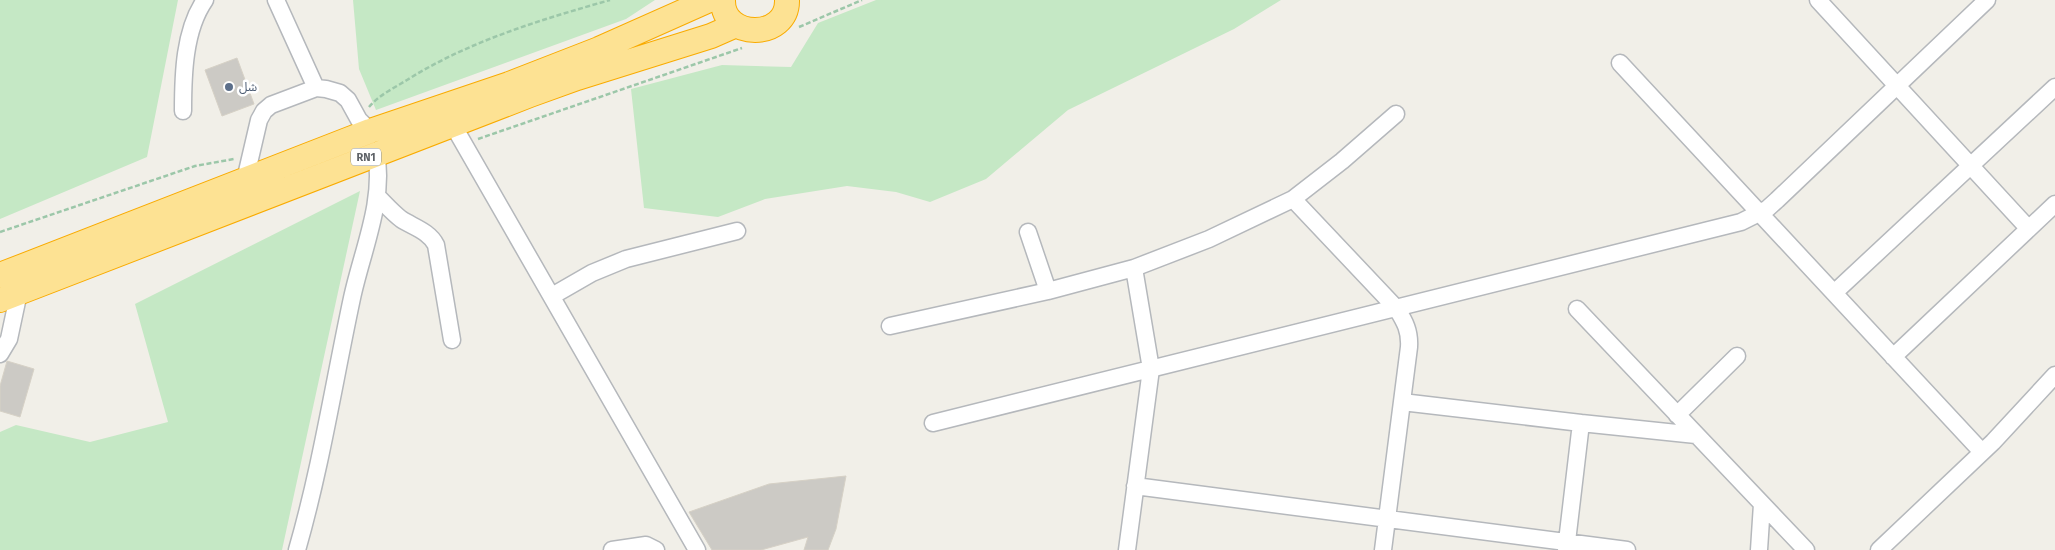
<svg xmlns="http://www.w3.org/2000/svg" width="2055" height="550" viewBox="0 0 2055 550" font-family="'Fira Sans','Noto Sans Arabic',sans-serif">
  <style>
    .green { fill: #c5e8c5 }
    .building { fill: #cccac5; stroke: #d6d1c6 }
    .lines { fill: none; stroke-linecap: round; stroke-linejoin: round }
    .minor-casing { stroke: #b5b8bc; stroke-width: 19 }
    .highway-casing { stroke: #f9ab00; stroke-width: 26 }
    .path { stroke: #9cc7a9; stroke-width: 2.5; stroke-dasharray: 5 2.5; stroke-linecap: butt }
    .minor { stroke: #fff; stroke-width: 16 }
    .highway { stroke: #fde293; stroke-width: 24 }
    .service-dot { fill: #5c6f8a; stroke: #fff; stroke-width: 2 }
    .labels { text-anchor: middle; stroke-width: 5; stroke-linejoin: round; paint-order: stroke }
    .shield { fill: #fff; stroke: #8f9295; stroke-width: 1 }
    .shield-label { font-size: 11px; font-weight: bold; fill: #5f6368 }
    .service-label { font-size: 12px; fill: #4e5e75; stroke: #fff; text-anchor: start }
  </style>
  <rect width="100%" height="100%" fill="#f1efe8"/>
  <path class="green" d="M0 0H178L147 157 0 219Z
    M353 0H655L626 19 376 110 359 69Z
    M876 0H1281L1234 29 1068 110 986 179 930 202 896 192 847 186 765 199 718 217 644 208 631 89 722 65 791 67 818 23Z
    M360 191 282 550H0V432L16 425 90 442 168 422 135 304Z"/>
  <path class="building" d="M237 58 254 104 222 116 205 70Z
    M7 361 34 369 20 417 0 411V386Z
    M846 476 836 529 828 550H804L808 537 761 550H712L689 512 769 484Z"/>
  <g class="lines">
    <defs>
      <path id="minor" d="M276 0 316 88
        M1818 0 2028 228
        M1620 63 1982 452
        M183 111C183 75 184 30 205 0
        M453 125 697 550
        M245 180 259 120 264 111 271 105 316 88 326 89 340 93 348 100 359 120 370 131
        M378 197C385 204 393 213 401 219 413 227 429 231 436 245L452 340
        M1293 199 1397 309C1405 322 1410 331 1409 347L1383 550
        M1028 232 1048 291
        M1834 293 2055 87
        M552 296 592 273 626 259 737 231
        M1577 309 1806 550
        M890 326 1048 291 1134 268 1209 239 1293 199 1342 161 1396 114
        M0 354 9 339 19 292
        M1893 357 2055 204
        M1402 402 1581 423 1696 435
        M1677 415 1737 356
        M933 423 1741 222 1767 209 1777 200 1987 0
        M1135 486 1627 550
        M297 550C321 467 334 382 352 298 362 251 385 201 376 153
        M612 550 646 545 656 550
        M1127 550 1151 369 1134 268
        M1566 550 1581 423
        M1759 550 1762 504
        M1879 550 1993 442 2055 375"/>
      <path id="highway" d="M723 0C722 40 788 40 787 0
        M0 275 370 131 509 84 599 49 709 0
        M0 300 530 95 577 78 711 36 736 25"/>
    </defs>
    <use href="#minor" class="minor-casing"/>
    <use href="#highway" class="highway-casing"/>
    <path class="path" d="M799 27 862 0
      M369 107C379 95 394 88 407 80 469 41 540 20 610 0
      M478 139 742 48
      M0 232 195 166 234 159"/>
    <use href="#minor" class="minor"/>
    <use href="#highway" class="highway"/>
  </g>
  <circle class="service-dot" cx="229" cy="87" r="5"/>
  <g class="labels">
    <rect class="shield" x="351" y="148.5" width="30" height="17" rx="4"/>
    <g class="shield-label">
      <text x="366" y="161">RN1</text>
    </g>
    <g class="service-label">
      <text x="239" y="91">شل</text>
    </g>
  </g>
</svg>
